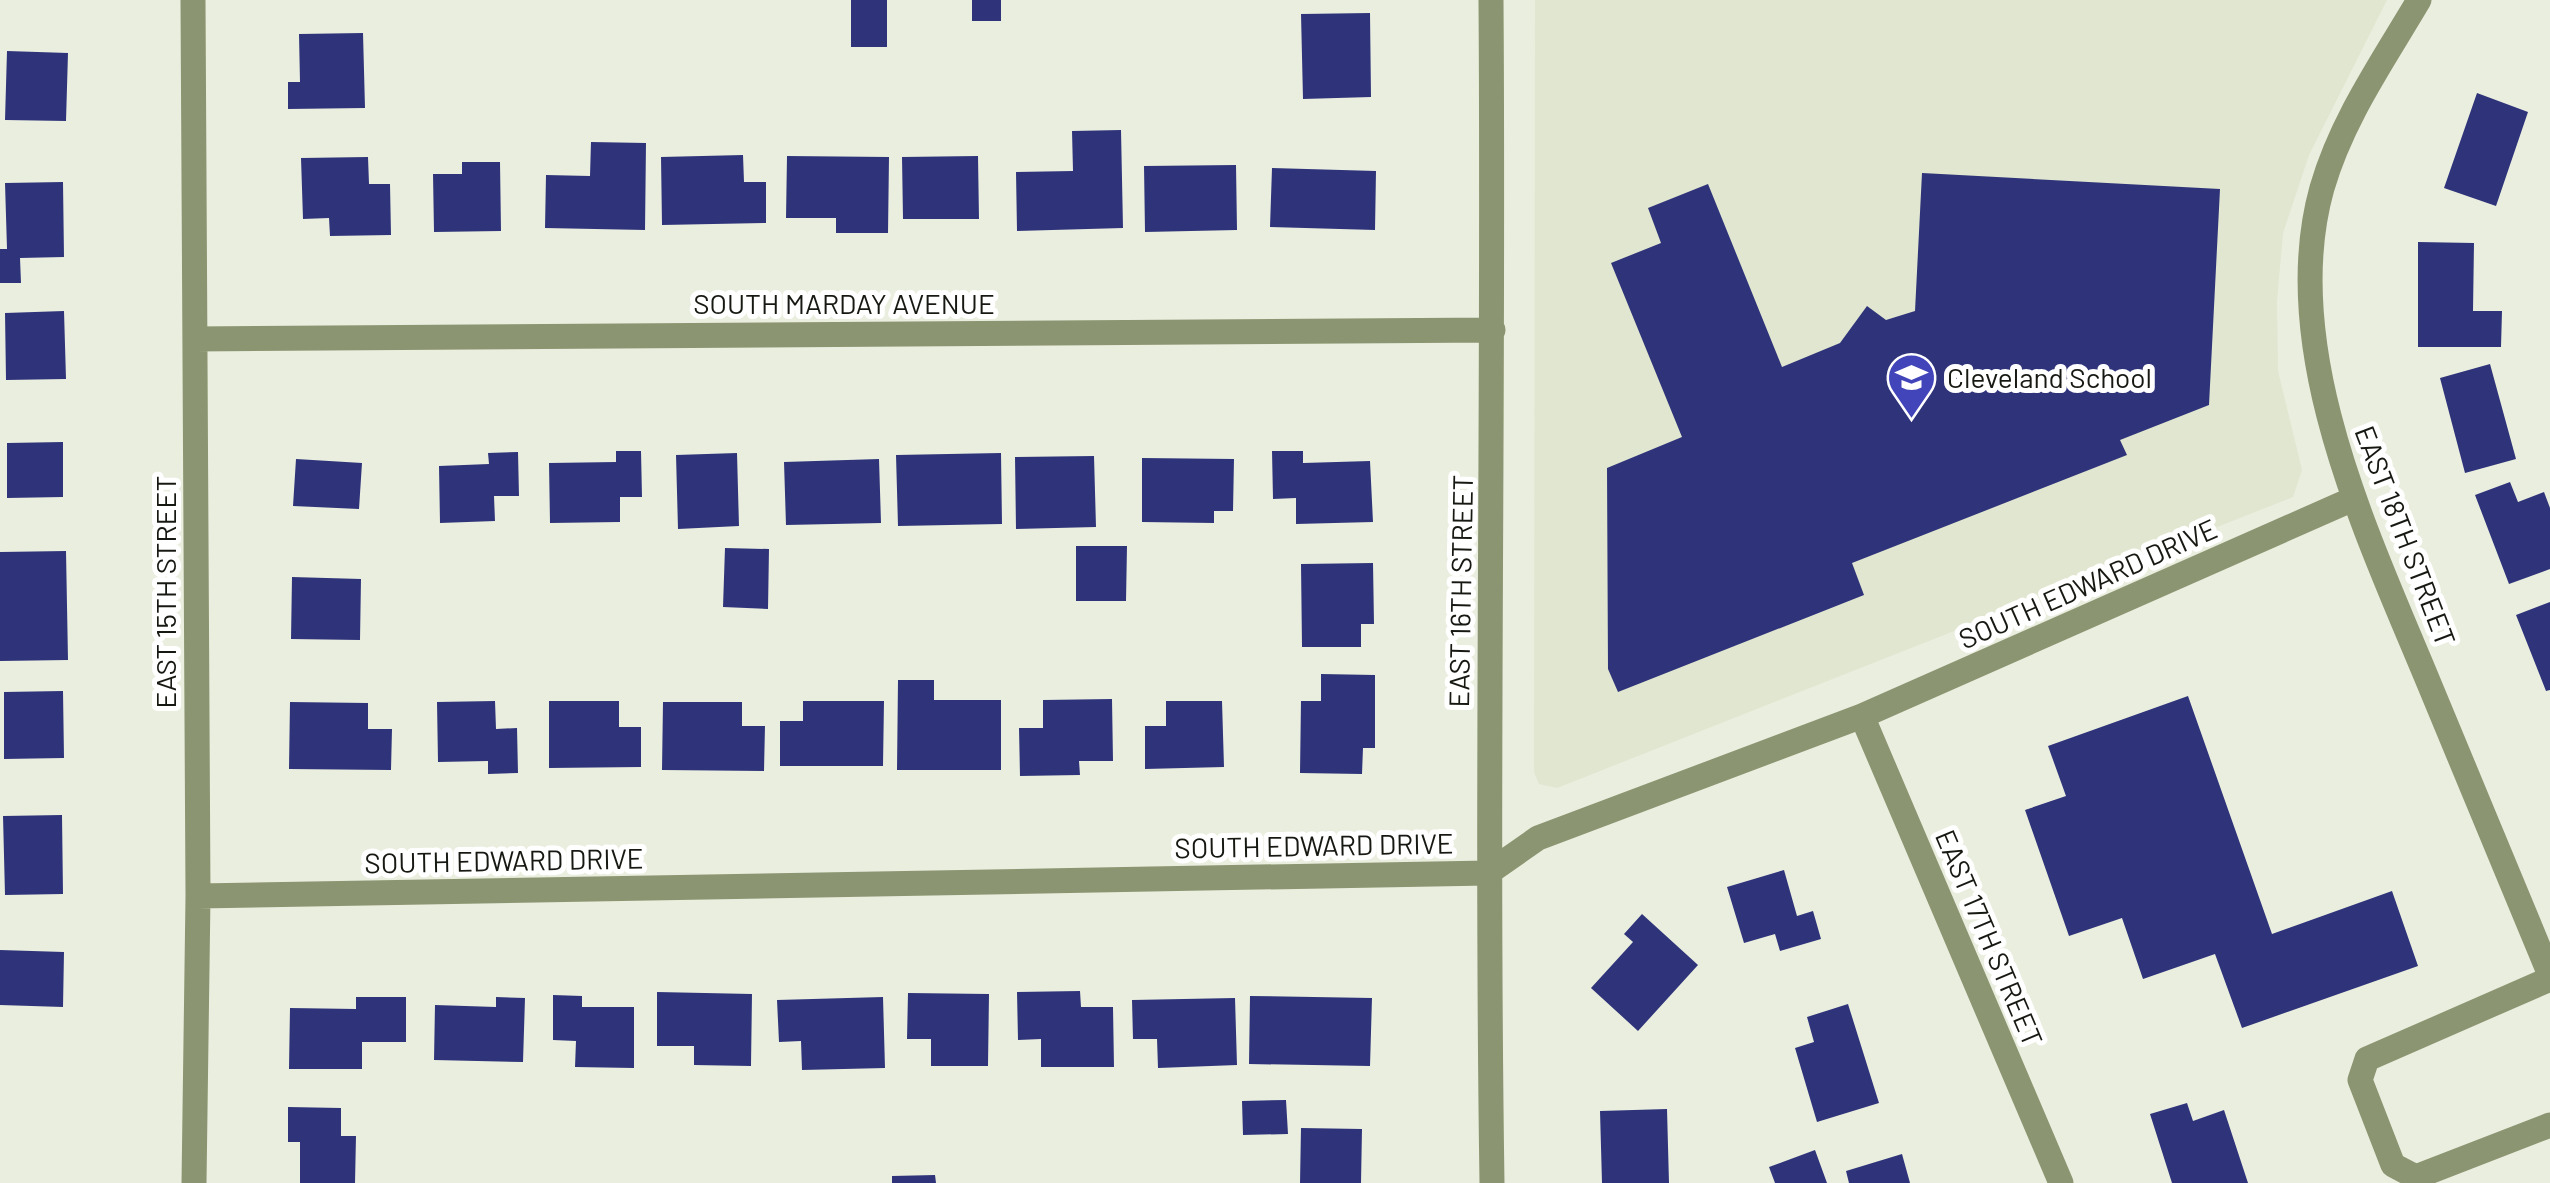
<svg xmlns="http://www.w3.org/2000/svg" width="2550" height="1183" viewBox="0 0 2550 1183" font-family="Barlow,sans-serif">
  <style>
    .built { fill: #e0e6cf }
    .building { fill: #2f347a }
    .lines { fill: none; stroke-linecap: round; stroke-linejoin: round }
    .service { stroke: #8c9571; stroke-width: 25 }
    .minor { stroke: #8c9571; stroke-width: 25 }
    .tertiary { stroke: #8c9571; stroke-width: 25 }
    .labels { text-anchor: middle; stroke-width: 10; stroke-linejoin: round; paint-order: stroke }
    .street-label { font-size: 28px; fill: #161812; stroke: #fff }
    .poi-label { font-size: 28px; fill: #161812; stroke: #fff; text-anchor: start }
  </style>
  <rect width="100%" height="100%" fill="#eaeedf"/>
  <path class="built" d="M1535 0H2387L2309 155 2283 233 2277 301 2278 371 2302 470 2293 497 1557 788 1539 784 1534 772Z"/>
  <path class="building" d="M851 0H887V47H851Z
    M972 0H1001V21H972Z
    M1370 13 1371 97 1303 99 1301 14Z
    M363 33 365 108 288 109V82H300L299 34Z
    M7 51 68 53 66 121 5 120Z
    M2477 93 2528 112 2496 206 2444 188Z
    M1121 130 1123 228 1017 231 1016 172 1073 171 1072 131Z
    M591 142 646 143 645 230 545 228 546 175 590 176Z
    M743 155 744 182H766V223L662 225 661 157Z
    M787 156 889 157 888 233H836V218H786Z
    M978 156 979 219H903L902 157Z
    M368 157 369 184H390L391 235 330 236 329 218 303 219 301 158Z
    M462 162H500L501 231 434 232 433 174H462Z
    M1236 165 1237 230 1145 232 1144 166Z
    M1272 168 1376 171 1375 230 1270 227Z
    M1922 173 2220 189 2209 405 2120 440 2127 455 1852 563 1864 595 1618 692 1608 669 1607 468 1682 437 1611 263 1661 243 1648 208 1708 184 1782 367 1840 343 1867 306 1886 320 1915 311Z
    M63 182 64 257 20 258 21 283H0V249H7L5 183Z
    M2418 242 2474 243 2473 311H2502L2501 347H2418Z
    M64 311 66 379 6 380 5 313Z
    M2490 364 2516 459 2465 473 2440 378Z
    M63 442V497L7 498V443Z
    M616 451H641L642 497H620V522L550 523 549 463 616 462Z
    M1272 451H1303V463L1370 461 1373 522 1296 524V498L1273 499Z
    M518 452 519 496H494L495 521 440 523 439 466 489 464 488 453Z
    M737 453 739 526 678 529 676 455Z
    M1001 453 1002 524 898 526 896 455Z
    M1094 456 1096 527 1016 529 1015 457Z
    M1142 458 1234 459 1233 511H1214V523L1142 522Z
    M296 459 362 463 359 509 293 506Z
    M879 459 881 523 786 525 784 462Z
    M2510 482 2518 502 2544 492 2550 508V569L2509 584 2475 495Z
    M1076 546H1127L1126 601H1076Z
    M725 548 769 549 768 609 723 607Z
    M66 551 68 660 0 661V552Z
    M1373 563 1374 624H1361V647H1302L1301 564Z
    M292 577 361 579 360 640 291 639Z
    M2550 602V690L2546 691 2516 615Z
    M1321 674 1375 675V748H1363L1362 774 1300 773 1301 701H1321Z
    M898 680H934V700H1001V770H897Z
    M63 691 64 758 4 759V692Z
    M2188 696 2272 934 2392 891 2418 966 2242 1028 2215 954 2143 979 2122 918 2069 936 2025 810 2066 796 2048 746Z
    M1112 699 1113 761H1079L1080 775 1020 776 1019 728H1043V700Z
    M495 701 496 729 517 728 518 773 488 774V761L438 762 437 702Z
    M549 701H619V727H641V767L549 768Z
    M803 701H884L883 766H780V721H803Z
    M1166 701H1222L1224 767 1145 769V726H1166Z
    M290 702 368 703V729H392L391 770 289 769Z
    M663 702H742V726H765L764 771 662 770Z
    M62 815 63 894 5 895 3 816Z
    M1784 870 1797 916 1813 911 1821 939 1780 951 1775 934 1744 943 1727 887Z
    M1642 914 1698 965 1638 1031 1591 988 1633 942 1624 934Z
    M0 950 64 952 63 1007 0 1005Z
    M1080 991 1081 1007H1113L1114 1067H1041V1039L1018 1040 1017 992Z
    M657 992 752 994 751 1066 694 1065V1046H657Z
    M908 993 989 994 988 1066H931V1039H907Z
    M553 995 582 996V1007H634V1068L575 1067 576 1041 553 1040Z
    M1250 996 1372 998 1370 1066 1249 1064Z
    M356 997H406V1042H362V1069H289L290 1008 356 1009Z
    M496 997 525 998 523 1062 434 1060 435 1005 496 1007Z
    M883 997 885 1068 802 1070 801 1041 779 1042 777 1000Z
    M1235 998 1237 1065 1158 1068 1157 1039H1133L1132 1000Z
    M1848 1004 1879 1103 1817 1122 1795 1048 1814 1042 1807 1017Z
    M1286 1100 1288 1134 1243 1135 1242 1101Z
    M2187 1103 2193 1121 2224 1110 2248 1183H2172L2150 1114Z
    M288 1107 341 1108V1136H356L355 1183H300V1142H288Z
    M1667 1109 1669 1183H1602L1600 1111Z
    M1301 1128 1362 1129 1361 1183H1300Z
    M1815 1150 1827 1183H1775L1769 1167Z
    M1902 1154 1910 1183H1849L1846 1171Z
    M935 1175 936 1183H892V1176Z"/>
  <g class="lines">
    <path class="service" d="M2550 979 2367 1059 2360 1080 2393 1165 2416 1177 2550 1125"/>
    <path class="minor" d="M193 0 198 896 194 1183
      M1491 0C1494 394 1486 789 1492 1183
      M195 339 1493 330
      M1862 716 2061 1183
      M198 896 1488 873 1538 838 1862 716 2353 499"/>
    <path class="tertiary" d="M2419 0C2383 61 2342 119 2322 188 2277 348 2368 536 2428 681 2469 779 2509 877 2550 975"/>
  </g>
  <defs>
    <symbol id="school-pin" viewBox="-11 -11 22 30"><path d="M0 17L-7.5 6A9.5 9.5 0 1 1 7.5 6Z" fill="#4244b9" stroke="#fff"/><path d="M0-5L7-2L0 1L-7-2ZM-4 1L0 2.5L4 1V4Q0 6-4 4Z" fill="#fff"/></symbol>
  </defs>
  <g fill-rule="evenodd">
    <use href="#school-pin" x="1884" y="350" width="55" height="75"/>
  </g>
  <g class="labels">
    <g class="street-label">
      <text x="844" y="314">SOUTH MARDAY AVENUE</text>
      <text transform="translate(2405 536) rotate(69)" y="10">EAST 18TH STREET</text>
      <text transform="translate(2088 584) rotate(-24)" y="10">SOUTH EDWARD DRIVE</text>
      <text transform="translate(1461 591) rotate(-89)" y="10">EAST 16TH STREET</text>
      <text transform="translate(166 592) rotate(-90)" y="10">EAST 15TH STREET</text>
      <text transform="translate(1314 846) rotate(-1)" y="10">SOUTH EDWARD DRIVE</text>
      <text transform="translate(504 861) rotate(-1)" y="10">SOUTH EDWARD DRIVE</text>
      <text transform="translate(1989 938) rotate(67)" y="10">EAST 17TH STREET</text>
    </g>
    <g class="poi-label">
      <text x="1947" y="388">Cleveland School</text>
    </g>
  </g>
</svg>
